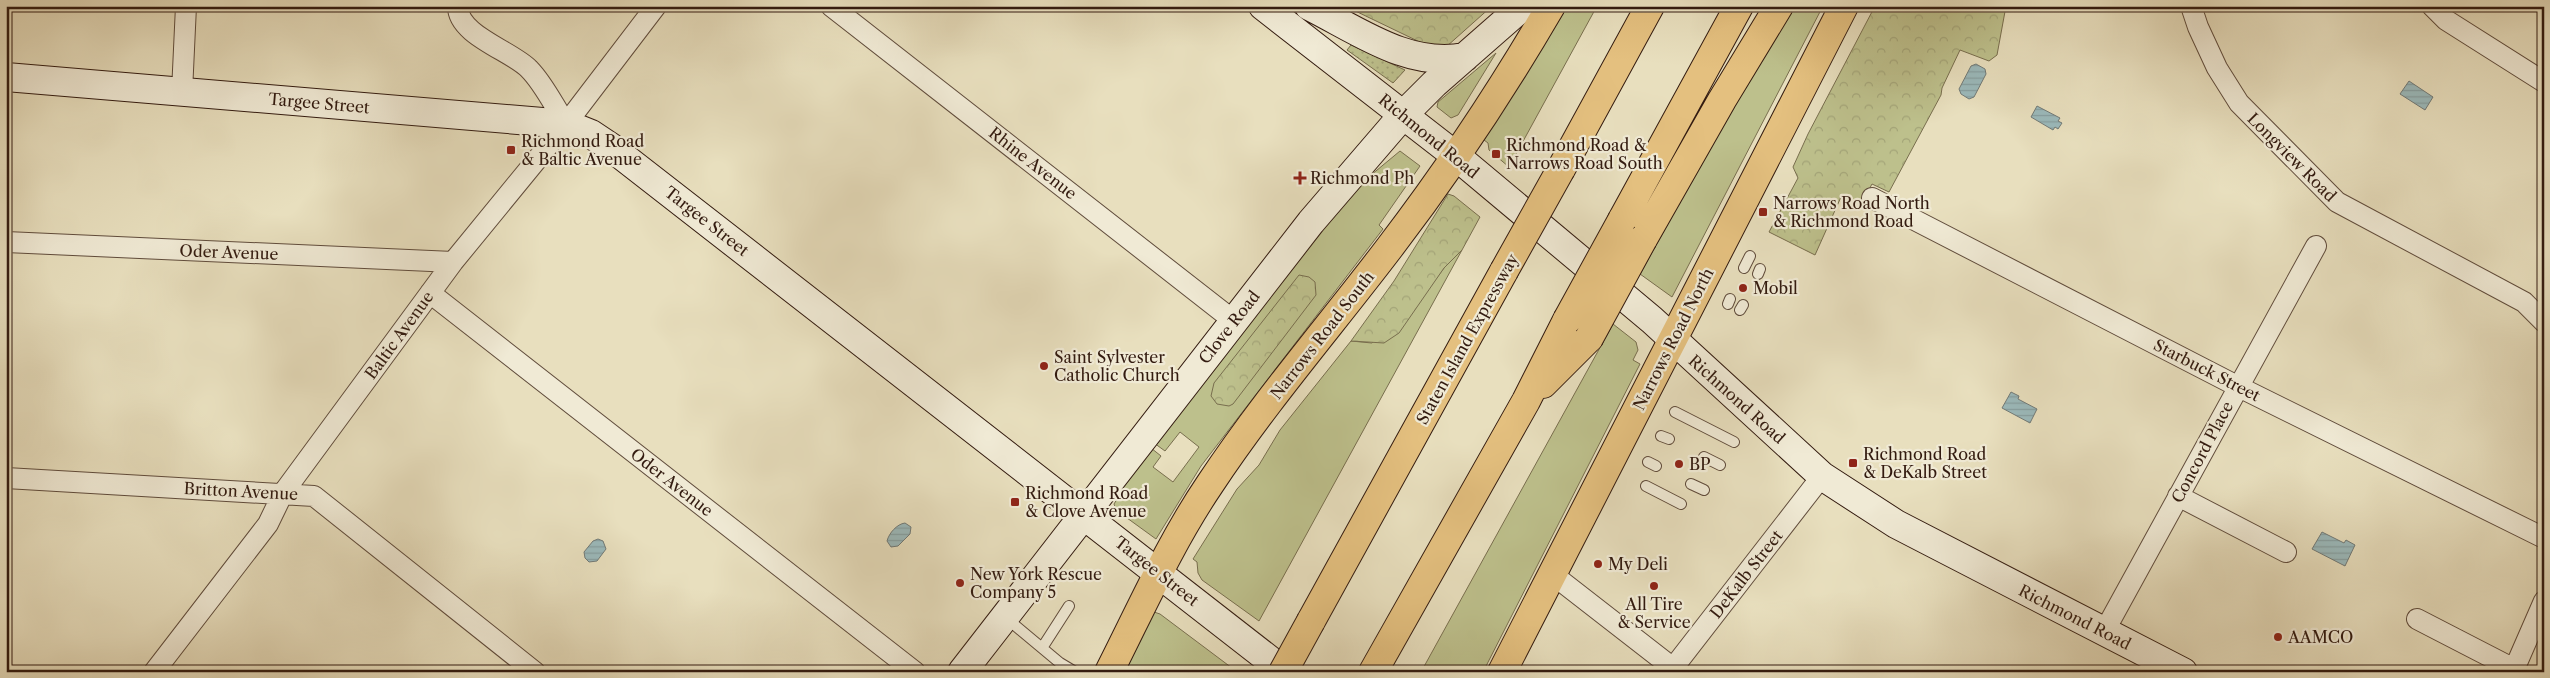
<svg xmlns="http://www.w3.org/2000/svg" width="2550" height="678" viewBox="0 0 2550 678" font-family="'Libre Caslon Text',serif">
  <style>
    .grass { fill: #bdc08c; stroke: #786e4e }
    .forest { fill: url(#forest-crowns); stroke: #786e4e }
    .garden { fill: url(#garden-dots); stroke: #786e4e }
    .water { fill: url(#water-rules); stroke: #717a77 }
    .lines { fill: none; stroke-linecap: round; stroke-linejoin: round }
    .lane-casing { stroke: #604c3c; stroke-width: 12 }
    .street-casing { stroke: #604c3c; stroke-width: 22 }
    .secondary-casing { stroke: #331b10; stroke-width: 30 }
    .primary-casing { stroke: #331b10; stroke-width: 30 }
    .highway-casing { stroke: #331b10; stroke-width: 30 }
    .lane { stroke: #f0ead5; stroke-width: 10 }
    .street { stroke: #f0ead5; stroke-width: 20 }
    .secondary { stroke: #f0ead5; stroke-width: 28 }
    .primary { stroke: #e4c07f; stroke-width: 28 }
    .highway { stroke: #e4c07f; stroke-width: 28 }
    .highway-bridge-casing { stroke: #331b10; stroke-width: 30; stroke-linecap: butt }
    .highway-bridge { stroke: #e4c07f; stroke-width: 28 }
    .poi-dot { fill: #8f2418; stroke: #f0ead5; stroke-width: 2 }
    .labels { text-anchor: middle; stroke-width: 4.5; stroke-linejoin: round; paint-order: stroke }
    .street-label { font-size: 16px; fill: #331b10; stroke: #f0ead5 }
    .poi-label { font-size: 16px; fill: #331b10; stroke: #f0ead5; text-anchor: start }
  </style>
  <defs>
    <pattern id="forest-crowns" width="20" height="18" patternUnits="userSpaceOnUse" patternTransform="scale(1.25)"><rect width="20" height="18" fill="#bdc08c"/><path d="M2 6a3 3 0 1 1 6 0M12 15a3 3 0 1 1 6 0" fill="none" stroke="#a3a478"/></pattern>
    <pattern id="garden-dots" width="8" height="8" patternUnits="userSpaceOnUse" patternTransform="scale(1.25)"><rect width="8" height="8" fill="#bdc08c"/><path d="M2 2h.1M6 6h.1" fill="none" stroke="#a3a478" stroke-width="1.8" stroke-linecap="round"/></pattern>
    <pattern id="water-rules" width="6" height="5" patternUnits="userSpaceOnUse" patternTransform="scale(1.25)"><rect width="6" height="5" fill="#9bbabc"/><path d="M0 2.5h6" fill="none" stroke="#869fa1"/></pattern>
  </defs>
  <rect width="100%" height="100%" fill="#e8dfbe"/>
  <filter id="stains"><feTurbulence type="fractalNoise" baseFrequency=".004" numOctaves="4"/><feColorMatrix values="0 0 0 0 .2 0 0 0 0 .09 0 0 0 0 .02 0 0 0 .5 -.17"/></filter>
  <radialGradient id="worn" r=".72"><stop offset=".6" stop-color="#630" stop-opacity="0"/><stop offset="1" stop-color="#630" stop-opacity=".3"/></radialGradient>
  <path class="grass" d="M1567 6H1597L1509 167 1489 150 1488 143 1484 140Z
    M1793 6H1823L1672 297 1640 274 1742 90Z
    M1496 53 1458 115 1451 118 1437 107 1438 102Z
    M1400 151 1420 166 1379 225 1383 229 1201 466 1156 539 1116 510 1114 504 1117 499 1113 496 1151 448 1161 456 1153 467 1173 482 1199 447 1180 432 1165 451 1154 443 1332 212 1359 185Z
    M1462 250 1259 621 1202 580 1198 573 1197 562 1193 559 1237 489 1259 465 1280 430 1351 341 1372 343 1429 288 1444 268Z
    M1613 324 1636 342 1638 350 1633 360 1640 364 1483 672H1421Z
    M1154 612 1160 614 1232 668 1230 672H1121Z"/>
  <path class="forest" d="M1345 6H1492L1446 47 1428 46Z
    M1875 6H2006L1997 55 1989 61 1960 50 1942 88 1941 95 1889 192 1872 184 1861 204 1841 197 1815 255 1769 232 1798 178 1793 167 1808 134Z
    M2539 6H2544V56L2541 52Z
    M1448 194 1454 196 1480 217 1462 250 1444 268 1399 333 1384 343 1351 341 1394 281Z
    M1299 275 1309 277 1315 282 1316 295 1233 404 1229 406 1217 404 1211 396 1214 383Z"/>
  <path class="garden" d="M1351 45 1405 70 1393 83 1347 50Z"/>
  <path class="water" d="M1976 64 1985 69 1986 74 1974 97 1969 99 1961 94 1959 89 1971 66Z
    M2409 81 2433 97 2425 110 2400 94Z
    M2037 106 2060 118 2058 121 2062 123 2058 129 2055 127 2053 130 2031 117Z
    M2011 392 2019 396 2018 399 2037 409 2030 423 2002 408Z
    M905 523 911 527 910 534 898 546 891 547 887 541C889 533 897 524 905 523Z
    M2322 532 2344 543 2346 540 2355 545 2345 566 2312 549Z
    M598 539 603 541 606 549 597 561 589 562 585 558 584 552 593 541Z"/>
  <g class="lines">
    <defs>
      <path id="lane" d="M1744 268 1750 256
        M1758 274 1760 269
        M1728 304 1730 299
        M1740 310 1743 305
        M1675 412 1734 442
        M1661 436 1669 439
        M1704 457 1720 465
        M1648 462 1656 466
        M1691 484 1704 490
        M1646 486 1681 504
        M1005 617 1060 663 1075 672
        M1042 648 1069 606"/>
      <path id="street" d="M458 6C457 35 512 51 529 69 544 84 554 106 566 124
        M831 6 1234 321
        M2191 6 2198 27 2217 68 2239 103 2337 202 2524 302 2544 322
        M2432 6 2446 20 2544 82
        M182 92 186 6
        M1872 198 2237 386 2544 538
        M6 242 453 262
        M430 293 915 672
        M6 478 314 496 535 672
        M2178 496 2286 552
        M1552 574 1678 672
        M2417 619 2514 669
        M2104 632 2316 246
        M154 672 268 524 283 493 453 262 566 124 656 6
        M1670 672 1822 476
        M2513 672 2544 601"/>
      <path id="secondary" d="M1263 6 1456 156 1652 320 1822 476 1896 524 2183 672
        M1309 6C1359 31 1408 68 1465 57
        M6 77 566 124 591 134 612 148 1285 672
        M962 672 1311 222 1403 115 1434 84 1523 6"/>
      <path id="primary" d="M1109 672C1141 609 1170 543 1210 484 1265 401 1330 326 1390 247 1449 170 1502 90 1551 6
        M1502 672 1844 6"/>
      <path id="highway" d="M1561 169 1650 6
        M1622 220 1739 6
        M1643 239 1722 100 1779 6
        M1543 384 1589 338
        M1311 621 1504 271
        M1373 672 1526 401 1567 320"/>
    </defs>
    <use href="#lane" class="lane-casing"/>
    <use href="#street" class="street-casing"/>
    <use href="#secondary" class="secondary-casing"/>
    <use href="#primary" class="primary-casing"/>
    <use href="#highway" class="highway-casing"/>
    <use href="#lane" class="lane"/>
    <use href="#street" class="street"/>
    <use href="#secondary" class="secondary"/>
    <use href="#primary" class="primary"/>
    <use href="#highway" class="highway"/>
    <defs>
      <path id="highway-bridge" d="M1504 271 1561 169
        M1567 320 1622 220
        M1589 338 1643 239
        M1283 672 1311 621"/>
    </defs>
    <use href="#highway-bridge" class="highway-bridge-casing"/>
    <use href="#highway-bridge" class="highway-bridge"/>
  </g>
  <g class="poi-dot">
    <rect x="506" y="145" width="10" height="10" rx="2.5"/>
    <rect x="1491" y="149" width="10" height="10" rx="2.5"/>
    <path d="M1297.5 170.5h5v5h5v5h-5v5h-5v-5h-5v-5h5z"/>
    <rect x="1758" y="207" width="10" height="10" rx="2.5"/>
    <circle cx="1743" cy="288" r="5"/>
    <circle cx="1044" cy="366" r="5"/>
    <rect x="1848" y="458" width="10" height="10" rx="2.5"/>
    <circle cx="1679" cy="464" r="5"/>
    <rect x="1010" y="497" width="10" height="10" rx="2.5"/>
    <circle cx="1598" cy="564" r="5"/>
    <circle cx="960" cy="583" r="5"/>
    <circle cx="1654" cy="586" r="5"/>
    <circle cx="2278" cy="637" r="5"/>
  </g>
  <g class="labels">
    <g class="street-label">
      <text transform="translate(319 103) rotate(5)" y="6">Targee Street</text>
      <text transform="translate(1429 136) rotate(39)" y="6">Richmond Road</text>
      <text transform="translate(2292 157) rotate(45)" y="6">Longview Road</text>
      <text transform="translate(1033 163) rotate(38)" y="6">Rhine Avenue</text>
      <text transform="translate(707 221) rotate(38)" y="6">Targee Street</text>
      <text transform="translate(229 252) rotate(2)" y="6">Oder Avenue</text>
      <text transform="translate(1229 327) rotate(-52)" y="6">Clove Road</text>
      <text transform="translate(399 335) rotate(-54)" y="6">Baltic Avenue</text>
      <text transform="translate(1322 335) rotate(-52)" y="6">Narrows Road South</text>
      <text transform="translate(1467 339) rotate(-61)" y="6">Staten Island Expressway</text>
      <text transform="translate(1673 339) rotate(-63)" y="6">Narrows Road North</text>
      <text transform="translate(2207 370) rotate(27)" y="6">Starbuck Street</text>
      <text transform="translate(1737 399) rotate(42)" y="6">Richmond Road</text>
      <text transform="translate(2202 452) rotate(-62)" y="6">Concord Place</text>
      <text transform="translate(672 482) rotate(38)" y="6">Oder Avenue</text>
      <text transform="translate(241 491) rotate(3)" y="6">Britton Avenue</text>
      <text transform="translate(1157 571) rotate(38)" y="6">Targee Street</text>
      <text transform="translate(1746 574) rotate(-52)" y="6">DeKalb Street</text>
      <text transform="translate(2075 617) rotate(27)" y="6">Richmond Road</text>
    </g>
    <g class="poi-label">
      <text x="521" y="147">Richmond Road<tspan x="521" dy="18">&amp; Baltic Avenue</tspan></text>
      <text x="1506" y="151">Richmond Road &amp;<tspan x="1506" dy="18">Narrows Road South</tspan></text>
      <text x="1310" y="184">Richmond Ph</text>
      <text x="1773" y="209">Narrows Road North<tspan x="1773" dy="18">&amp; Richmond Road</tspan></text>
      <text x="1753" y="294">Mobil</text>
      <text x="1054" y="363">Saint Sylvester<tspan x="1054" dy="18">Catholic Church</tspan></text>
      <text x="1863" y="460">Richmond Road<tspan x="1863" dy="18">&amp; DeKalb Street</tspan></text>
      <text x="1689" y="470">BP</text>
      <text x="1025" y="499">Richmond Road<tspan x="1025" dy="18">&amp; Clove Avenue</tspan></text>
      <text x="1608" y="570">My Deli</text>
      <text x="970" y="580">New York Rescue<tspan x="970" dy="18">Company 5</tspan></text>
      <text x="1654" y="610" text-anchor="middle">All Tire<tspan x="1654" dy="18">&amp; Service</tspan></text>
      <text x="2288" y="643">AAMCO</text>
    </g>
  </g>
  <rect width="2550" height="678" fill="none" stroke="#e8dfbe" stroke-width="25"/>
  <rect x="8" y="8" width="2535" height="663" fill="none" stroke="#331b10" stroke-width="2.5"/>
  <rect x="12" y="12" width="2525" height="653" fill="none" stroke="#331b10"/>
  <rect width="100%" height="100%" filter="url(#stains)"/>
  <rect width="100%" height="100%" fill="url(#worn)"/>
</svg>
